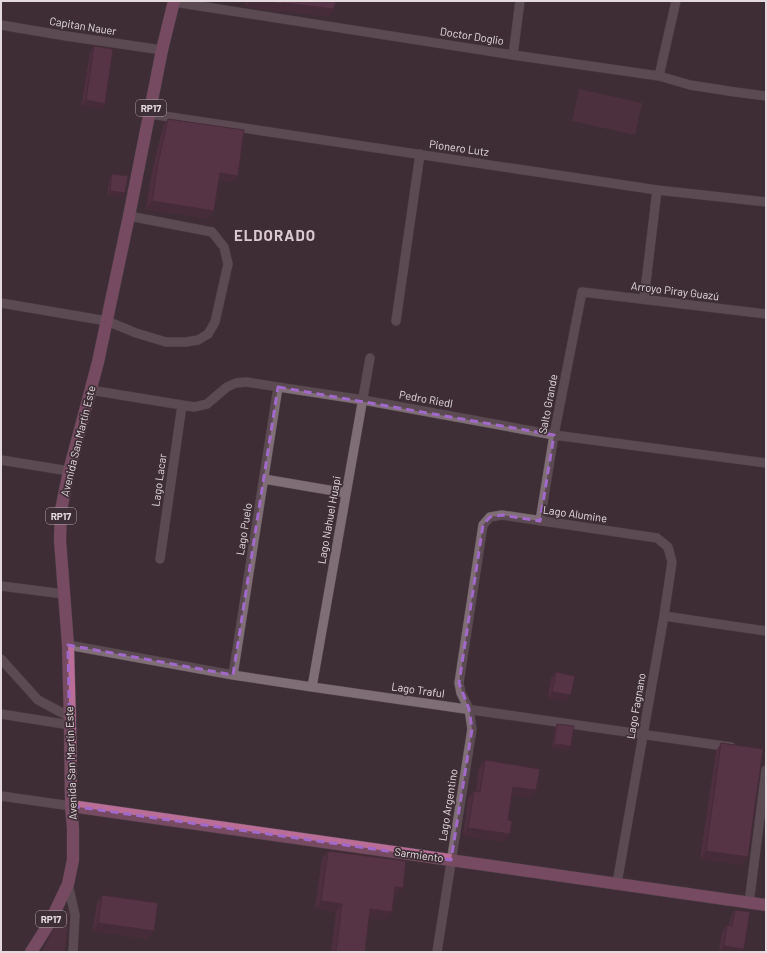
<svg xmlns="http://www.w3.org/2000/svg" width="767" height="953" viewBox="0 0 767 953" font-family="Barlow,sans-serif">
  <style>
    .green { fill: #5d3449 }
    .lines { fill: none; stroke-linecap: round; stroke-linejoin: round }
    .minor-casing { stroke: #5a4d53; stroke-width: 10 }
    .major-casing { stroke: #5a4d53; stroke-width: 13 }
    .minor { stroke: #806e76; stroke-width: 9 }
    .major { stroke: #ba6d96; stroke-width: 12 }
    .wall { fill: #63324d }
    .shaded-wall { fill: #50293e }
    .building { fill: #733a59; stroke: #50293e }
    .marked { fill: none; stroke: #a069ca; stroke-width: 3; stroke-dasharray: 8 5; stroke-linejoin: round }
    .labels { text-anchor: middle; stroke-width: 3.5; stroke-linejoin: round; paint-order: stroke }
    .shield { fill: #3e2e35; stroke: #b2a6ab; stroke-width: 1 }
    .shield-label { font-size: 10px; font-weight: bold; fill: #e4dade }
    .street-label { font-size: 11px; fill: #e4dade; stroke: #3e2e35 }
    .district-label { font-size: 15px; font-weight: bold; letter-spacing: 1px; fill: #dcc8d1; stroke: #3e2e35 }
  </style>
  <rect width="100%" height="100%" fill="#3e2e35"/>
  <path class="green" d="M579 89 642 103 635 135 572 121Z
    M69 911 65 952H42L62 912Z"/>
  <g class="lines">
    <defs>
      <path id="minor" d="M174 2 513 55 659 76 690 85 735 92 766 96
        M1 25 66 36 162 50
        M513 55 520 1
        M659 76 676 1
        M150 114 657 190 766 202
        M644 299 657 190
        M1 303 107 321 136 333 166 342H186L198 340 208 334 215 322 228 264 224 247 212 232 129 216
        M396 321 420 154
        M90 390 194 407 207 404 227 387 236 383 246 382 363 400 554 435 766 463
        M1 460 69 471
        M264 479 346 493
        M540 521 554 435 582 292 766 314
        M160 559 182 405
        M1 586 64 594
        M664 616 766 631
        M68 645 233 675 312 687 731 747
        M1 659 38 700 70 717
        M233 675 278 387
        M312 687 370 358
        M1 714 70 725
        M1 796 71 806
        M68 884 75 915 73 952
        M749 903 766 770
        M437 952 472 729 469 709 461 693 459 683 483 525 490 517 502 515 657 538 668 547 672 562 664 616 617 883"/>
      <path id="major" d="M71 806 766 905
        M31 952 50 922 68 884 73 860V828L71 806 70 725 68 645 60 540 61 510 69 471 98 362 129 216 162 50 174 1"/>
    </defs>
    <use href="#minor" class="minor-casing"/>
    <use href="#major" class="major-casing"/>
    <use href="#minor" class="minor"/>
    <use href="#major" class="major"/>
  </g>
  <path class="wall" d="M246 1H336L329 17 278 10 277 12 245 6Z
    M94 46 105 104 101 109 81 106 90 52Z
    M168 119 232 183 219 181 209 219 146 209 152 171 163 127Z
    M112 174 125 193 122 197 107 195 110 178Z
    M556 672 567 701 548 698 551 678Z
    M557 724 569 750 552 748 555 728Z
    M721 743 748 857 742 865 700 859 716 751Z
    M485 760 536 790 531 798 512 795 508 820 510 834 505 842 463 836 468 799 474 791H476L479 768Z
    M328 851 397 896 394 895 386 920 369 918 365 952H331L336 912 315 909 322 858Z
    M102 895 154 931 148 939 92 931 97 903Z
    M735 910 742 952H719L722 931 727 925 729 926 731 915Z"/>
  <path class="shaded-wall" d="M210 1H221L219 3Z
    M249 1H262L283 3 334 9 329 17 278 10 277 12 245 6Z
    M86 100 105 104 101 109 81 106Z
    M220 173 238 176 232 183 215 181Z
    M110 191 125 193 122 197 107 195Z
    M152 201 214 211 209 219 146 209Z
    M552 692 571 695 567 701 548 698Z
    M554 744 571 746 569 750 552 748Z
    M513 787 536 790 531 798 508 795Z
    M468 828 510 834 505 842 463 836Z
    M706 851 748 857 742 865 700 859Z
    M395 887 403 888 397 896 390 895Z
    M321 901 342 904 336 912 315 909Z
    M370 909 392 912 386 920 365 917Z
    M98 923 154 931 148 939 92 931Z
    M724 946 744 949 742 952H719Z"/>
  <path class="building" d="M262 1H336L334 9 283 3 282 4Z
    M94 46 113 49 105 104 86 100Z
    M168 119 244 130 238 176 220 173 214 211 152 201 158 163Z
    M112 174 128 176 125 193 110 191Z
    M556 672 575 676 571 695 552 692Z
    M557 724 574 726 571 746 554 744Z
    M721 743 763 749 748 857 706 851Z
    M485 760 540 769 536 790 513 787 508 820 512 821 510 834 468 828 474 791 480 792Z
    M328 851 406 861 403 888 395 887 392 912 370 909 365 952H336L342 904 321 901Z
    M102 895 158 903 154 931 98 923Z
    M735 910 750 912 744 949 724 946 727 925 732 926Z"/>
  <path d="M0 0H767V953H0ZM278 387 554 435 540 521 502 515 490 517 483 525 459 683 469 709 472 729 451 860 71 806 68 645 233 675Z" fill="#3e2e35" fill-opacity=".55" fill-rule="evenodd"/>
  <path class="marked" d="M278 387 554 435 540 521 502 515 490 517 483 525 459 683 469 709 472 729 451 860 71 806 68 645 233 675Z"/>
  <g class="labels">
    <g class="shield">
      <rect x="136" y="100" width="30" height="16" rx="3"/>
      <rect x="46" y="508" width="30" height="16" rx="3"/>
      <rect x="36" y="911" width="30" height="16" rx="3"/>
    </g>
    <g class="shield-label">
      <text x="151" y="112">RP17</text>
      <text x="61" y="520">RP17</text>
      <text x="51" y="923">RP17</text>
    </g>
    <g class="street-label">
      <text transform="translate(83 26) rotate(9)" y="4">Capitan Nauer</text>
      <text transform="translate(472 36) rotate(9)" y="4">Doctor Doglio</text>
      <text transform="translate(459 148) rotate(8)" y="4">Pionero Lutz</text>
      <text transform="translate(675 291) rotate(7)" y="4">Arroyo Piray Guazú</text>
      <text transform="translate(426 399) rotate(10)" y="4">Pedro Riedl</text>
      <text transform="translate(548 404) rotate(-79)" y="4">Salto Grande</text>
      <text transform="translate(78 441) rotate(-76)" y="4">Avenida San Martín Este</text>
      <text transform="translate(159 480) rotate(-82)" y="4">Lago Lacar</text>
      <text transform="translate(575 514) rotate(8)" y="4">Lago Alumine</text>
      <text transform="translate(329 520) rotate(-80)" y="4">Lago Nahuel Huapi</text>
      <text transform="translate(244 529) rotate(-81)" y="4">Lago Puelo</text>
      <text transform="translate(418 690) rotate(8)" y="4">Lago Traful</text>
      <text transform="translate(636 706) rotate(-80)" y="4">Lago Fagnano</text>
      <text transform="translate(71 763) rotate(-92)" y="4">Avenida San Martín Este</text>
      <text transform="translate(448 805) rotate(-81)" y="4">Lago Argentino</text>
      <text transform="translate(419 855) rotate(8)" y="4">Sarmiento</text>
    </g>
    <g class="district-label">
      <text x="275" y="241">ELDORADO</text>
    </g>
  </g>
  <rect width="767" height="953" fill="none" stroke="#e4dade" stroke-width="4"/>
</svg>
